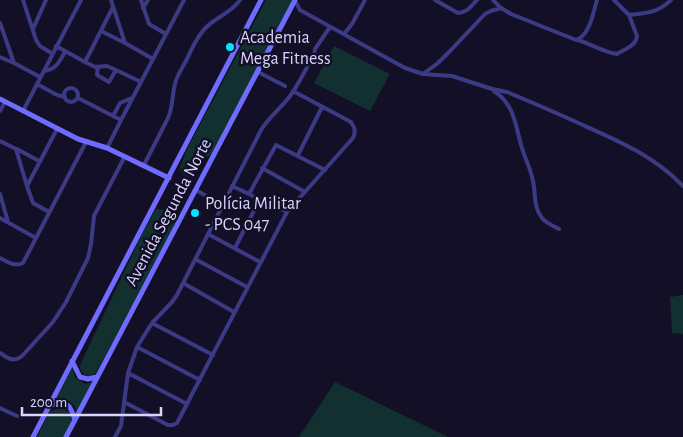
<svg xmlns="http://www.w3.org/2000/svg" width="683" height="437" viewBox="0 0 683 437" font-family="'Alegreya Sans',sans-serif">
  <style>
    .green { fill: #12302f }
    .lines { fill: none; stroke-linecap: round; stroke-linejoin: round }
    .street { stroke: #3d3a85; stroke-width: 4 }
    .secondary { stroke: #6f6bff; stroke-width: 5 }
    .poi-dot { fill: #00e5ff; stroke: #130f26; stroke-width: 2 }
    .labels { text-anchor: middle; stroke-width: 5; stroke-linejoin: round; paint-order: stroke }
    .poi-label { font-size: 18px; fill: #d9d4ff; stroke: #130f26; text-anchor: start }
    .street-label { font-size: 18px; fill: #d9d4ff; stroke: #130f26 }
  </style>
  <rect width="100%" height="100%" fill="#130f26"/>
  <path class="green" d="M266 0H293L213 154 206 157 200 167 188 177 181 173 180 168 186 151Z
    M334 46 390 74 370 111 314 83Z
    M156 209 175 210 173 228 96 373 89 376C83 374 80 372 80 365L143 232Z
    M683 295V334L672 333 670 297Z
    M72 368 75 377 85 384 92 382 77 413 75 407 70 401 55 400Z
    M335 382 448 437H299Z
    M62 408 71 413 72 422 64 437H37L50 411Z"/>
  <g class="lines">
    <path class="street" d="M23 0 36 40 40 46 53 54
      M111 0 125 43 153 59
      M141 0 149 24 166 34
      M435 0 458 13C467 13 471 6 477 0
      M493 0 501 8 511 14 576 40C590 35 593 13 597 0
      M614 0 629 15C648 13 657 13 671 0
      M295 1 300 10 405 68 423 74 452 76 492 89 507 92C533 103 559 114 585 126 621 142 655 157 683 186
      M143 8 148 0
      M0 23 14 63 40 77
      M33 29 46 0
      M101 31 125 43
      M344 34 352 24 365 0
      M578 40C591 44 605 53 617 54 625 49 636 46 637 36L629 15
      M56 46 85 62 113 7
      M0 57 14 63
      M85 62 95 67 107 66 116 70 109 82 97 75 98 67
      M116 70 141 82
      M44 71C57 69 59 62 65 52
      M258 72 285 86
      M423 74 438 63 450 51 485 14 491 11 501 8
      M37 84 57 95 65 97
      M64 95a7 7 0 1 1 14 0a7 7 0 1 1-14 0Z
      M494 91C515 105 515 125 522 148 525 159 531 169 533 181 536 194 533 207 542 218 546 223 553 226 559 229
      M78 98 121 120
      M0 111 5 102
      M23 111 81 0
      M113 116 120 103 132 98
      M0 141 16 149 27 186 33 203 49 212
      M107 148 121 120 184 0
      M17 149 39 161
      M298 155 322 107
      M144 165 168 118C173 107 172 95 175 84 177 75 183 67 187 59 191 50 196 40 202 32 212 18 231 14 240 0
      M262 168 305 192
      M27 186 57 129
      M232 186 287 212
      M196 190 222 205
      M0 194 8 222
      M249 194 276 145 325 170
      M0 218 36 238
      M208 234 260 262
      M235 248 260 199
      M0 258C8 262 14 267 23 263L86 142
      M195 259 247 287
      M183 283 234 312
      M152 323 213 355
      M137 347 200 380
      M0 353C8 358 13 363 22 356L53 322 66 302 88 258 91 244 94 216 125 156
      M128 373 187 404
      M124 402 168 425H173L177 423 287 212 353 138C356 131 355 128 351 122L293 91
      M0 408 17 416
      M115 437 121 426 128 373 137 347 152 323 172 302 177 295 261 130C269 117 281 108 290 96 299 84 306 68 314 55L315 49 330 27"/>
    <path class="secondary" d="M0 99 78 139 107 148 169 178
      M72 361 80 377 88 379 97 377
      M50 405C66 400 70 403 75 420
      M33 437 261 0
      M66 437 295 0"/>
  </g>
  <g class="poi-dot">
    <circle cx="230" cy="47" r="5"/>
    <circle cx="195" cy="213" r="5"/>
  </g>
  <g class="labels">
    <g class="poi-label">
      <text x="240" y="43">Academia<tspan x="240" dy="21">Mega Fitness</tspan></text>
      <text x="205" y="209">Polícia Militar<tspan x="205" dy="21">- PCS 047</tspan></text>
    </g>
    <g class="street-label">
      <text transform="translate(168 212) rotate(-62)" y="6">Avenida Segunda Norte</text>
    </g>
  </g>
  <path d="M22 407v8h139v-8" fill="none" stroke="#d9d4ff" stroke-width="2.5"/>
  <text x="30" y="407" font-size="15" fill="#d9d4ff" stroke="#130f26" stroke-width="4" paint-order="stroke">200 m</text>
</svg>
